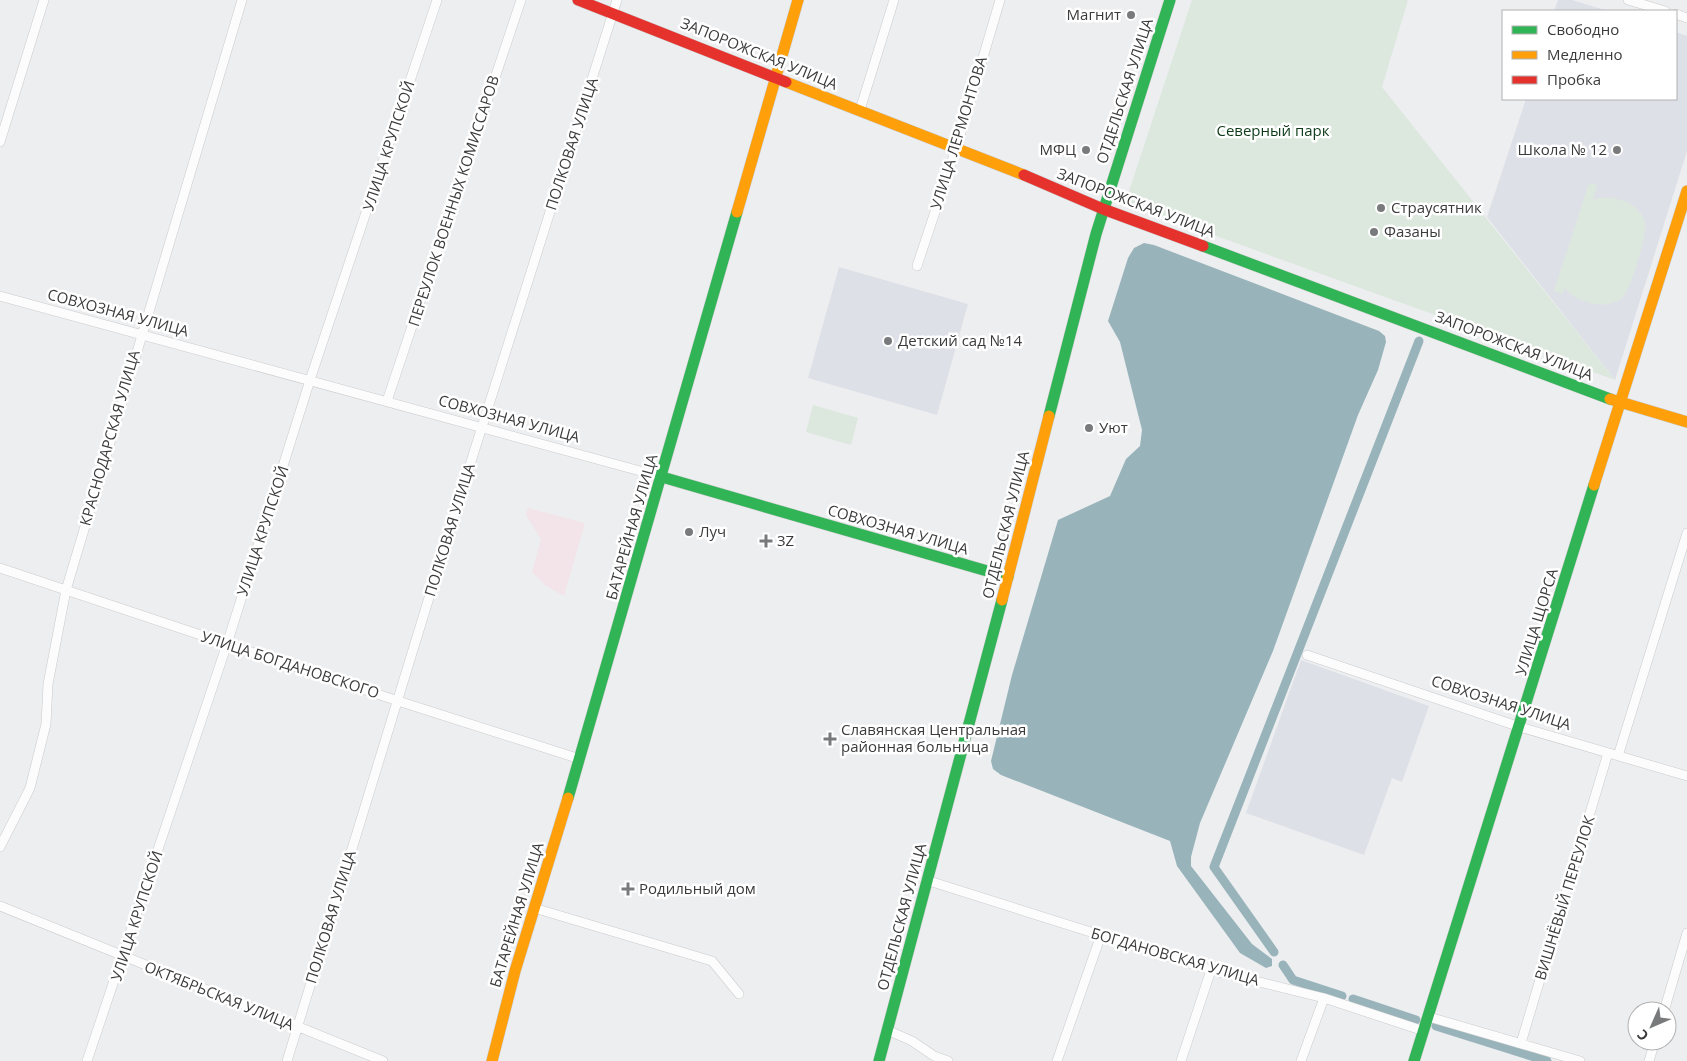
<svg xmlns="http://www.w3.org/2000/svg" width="1687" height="1061" viewBox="0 0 1687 1061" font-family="'Open Sans',sans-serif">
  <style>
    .industrial { fill: #f2e4e8 }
    .built { fill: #dee0e7 }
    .green { fill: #dce8de }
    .water { fill: #98b4ba }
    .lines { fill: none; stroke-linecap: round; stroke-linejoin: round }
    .canal { stroke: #98b4ba; stroke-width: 9 }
    .street-casing { stroke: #cacbcc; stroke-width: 10 }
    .fast-casing { stroke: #cacbcc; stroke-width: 12 }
    .slow-casing { stroke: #cacbcc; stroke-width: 12 }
    .jam-casing { stroke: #cacbcc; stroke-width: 12 }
    .street { stroke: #fcfcfd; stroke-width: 9 }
    .fast { stroke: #30b455; stroke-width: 11 }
    .slow { stroke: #ff9f0a; stroke-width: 11 }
    .jam { stroke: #e5322d; stroke-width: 11 }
    .poi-dot { fill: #797a7b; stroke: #fff; stroke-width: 2 }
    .labels { text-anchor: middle; stroke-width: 5; stroke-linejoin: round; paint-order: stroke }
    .poi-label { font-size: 15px; fill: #3b3b3c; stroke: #fff; text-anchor: start }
    .street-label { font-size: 15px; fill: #3b3b3c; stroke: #fff }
    .park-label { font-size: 15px; fill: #0e3a18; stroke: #fff }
  </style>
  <rect width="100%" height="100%" fill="#edeef0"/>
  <path class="industrial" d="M528 508 585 523 564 596 545 585 532 572 541 539 526 515Z"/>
  <path class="built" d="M1558 0H1572L1608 11H1554Z
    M1676 32 1687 36V151L1615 380 1487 217 1526 99H1676Z
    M839 267 968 304 937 415 808 378Z
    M1301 660 1429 706 1402 782 1392 778 1364 855 1246 813Z"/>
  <path class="green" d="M1192 0H1408L1382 87 1615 380 1125 203Z
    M1589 183 1597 185 1593 200C1610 193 1642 202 1645 224 1647 237 1631 287 1623 297 1615 305 1601 306 1590 303 1581 300 1570 297 1565 287L1562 294 1554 291Z
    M813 405 858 418 851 445 806 432Z"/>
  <path class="water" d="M1144 243 1154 245 1379 331 1385 336 1386 342 1378 370 1358 415 1273 651 1200 823 1191 857V866L1252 944 1272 959V966L1266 968 1240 953 1177 866 1170 841 1001 775 993 769 991 761 1012 675 1058 520 1110 496 1126 459 1140 446 1142 430 1120 342 1108 321 1128 258 1134 248Z"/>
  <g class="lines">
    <path class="canal" d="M1274 952 1214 867 1419 341
      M1283 965 1293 980 1342 996
      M1353 999 1416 1020
      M1436 1026 1547 1061"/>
    <defs>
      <path id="street" d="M1628 0 1665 11
        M1676 14 1687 18
        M860 110 894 0
        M0 142 44 0
        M917 266 956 149 1000 0
        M0 296 662 477
        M387 401 521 0
        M0 568 398 701 580 759
        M1307 655 1520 727 1687 776
        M1618 756 1687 533
        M0 847 30 788 46 724 48 684 66 590 242 0
        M926 880 1211 970 1324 998 1424 1031
        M0 906 383 1061
        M534 908 712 961 739 994
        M1664 1011 1687 933
        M1429 1017 1580 1061
        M887 1030 912 1041 934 1056 948 1061
        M1521 1043 1608 753
        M87 1061 227 644 310 380 437 0
        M287 1061 462 490 617 0
        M1057 1061 1101 935
        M1181 1061 1211 970
        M1301 1061 1324 998
        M1649 1061 1655 1041"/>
      <path id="fast" d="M1203 246 1610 399
        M1049 416 1096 234 1170 0
        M662 477 1008 577
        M568 798 737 212
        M879 1061 1002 600
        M1414 1061 1594 485"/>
      <path id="slow" d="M786 82 1024 175
        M737 212 798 0
        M1610 399 1687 422
        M1594 485 1687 191
        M1002 600 1049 416
        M492 1061 515 971 568 798"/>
      <path id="jam" d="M578 0 786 82
        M1024 175 1103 209 1203 246"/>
    </defs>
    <use href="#street" class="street-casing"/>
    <use href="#fast" class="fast-casing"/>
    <use href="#slow" class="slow-casing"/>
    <use href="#jam" class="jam-casing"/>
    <use href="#street" class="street"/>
    <use href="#fast" class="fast"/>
    <use href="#slow" class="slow"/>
    <use href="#jam" class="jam"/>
  </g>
  <g class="poi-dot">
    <circle cx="1131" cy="15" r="5"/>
    <circle cx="1086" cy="150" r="5"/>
    <circle cx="1617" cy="150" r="5"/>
    <circle cx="1381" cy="208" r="5"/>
    <circle cx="1374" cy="232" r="5"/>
    <circle cx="888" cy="341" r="5"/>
    <circle cx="1089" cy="428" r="5"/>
    <circle cx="689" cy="532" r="5"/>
    <path d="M763.5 533.5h5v5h5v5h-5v5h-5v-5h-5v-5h5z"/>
    <path d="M827.5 731.5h5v5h5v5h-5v5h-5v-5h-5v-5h5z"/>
    <path d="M625.5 881.5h5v5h5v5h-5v5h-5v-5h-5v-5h5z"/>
  </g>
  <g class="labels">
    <g class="poi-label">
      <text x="1121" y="20" text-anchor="end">Магнит</text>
      <text x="1076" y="155" text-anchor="end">МФЦ</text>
      <text x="1607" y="155" text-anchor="end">Школа № 12</text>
      <text x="1391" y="213">Страусятник</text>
      <text x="1384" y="237">Фазаны</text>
      <text x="898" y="346">Детский сад №14</text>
      <text x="1099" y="433">Уют</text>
      <text x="699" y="537">Луч</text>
      <text x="777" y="546">3Z</text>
      <text x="841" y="735">Славянская Центральная<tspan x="841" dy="17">районная больница</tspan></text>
      <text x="639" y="894">Родильный дом</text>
    </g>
    <g class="street-label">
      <text transform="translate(759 54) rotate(22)" y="5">ЗАПОРОЖСКАЯ УЛИЦА</text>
      <text transform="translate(1125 91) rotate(-72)" y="5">ОТДЕЛЬСКАЯ УЛИЦА</text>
      <text transform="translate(959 133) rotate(-73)" y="5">УЛИЦА ЛЕРМОНТОВА</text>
      <text transform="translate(572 144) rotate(-72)" y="5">ПОЛКОВАЯ УЛИЦА</text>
      <text transform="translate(389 146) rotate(-72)" y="5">УЛИЦА КРУПСКОЙ</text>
      <text transform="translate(454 201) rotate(-72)" y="5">ПЕРЕУЛОК ВОЕННЫХ КОМИССАРОВ</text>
      <text transform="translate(1136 203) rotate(21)" y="5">ЗАПОРОЖСКАЯ УЛИЦА</text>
      <text transform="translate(118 313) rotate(15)" y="5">СОВХОЗНАЯ УЛИЦА</text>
      <text transform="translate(1514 346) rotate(21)" y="5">ЗАПОРОЖСКАЯ УЛИЦА</text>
      <text transform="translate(509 419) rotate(15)" y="5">СОВХОЗНАЯ УЛИЦА</text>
      <text transform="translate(110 438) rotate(-74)" y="5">КРАСНОДАРСКАЯ УЛИЦА</text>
      <text transform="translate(1006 525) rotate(-76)" y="5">ОТДЕЛЬСКАЯ УЛИЦА</text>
      <text transform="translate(632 527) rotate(-74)" y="5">БАТАРЕЙНАЯ УЛИЦА</text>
      <text transform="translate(450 530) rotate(-73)" y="5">ПОЛКОВАЯ УЛИЦА</text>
      <text transform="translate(898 530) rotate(16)" y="5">СОВХОЗНАЯ УЛИЦА</text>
      <text transform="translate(263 531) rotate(-72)" y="5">УЛИЦА КРУПСКОЙ</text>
      <text transform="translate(1537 622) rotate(-73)" y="5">УЛИЦА ЩОРСА</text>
      <text transform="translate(290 665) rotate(18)" y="5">УЛИЦА БОГДАНОВСКОГО</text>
      <text transform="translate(1501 703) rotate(18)" y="5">СОВХОЗНАЯ УЛИЦА</text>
      <text transform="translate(1565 898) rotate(-73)" y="5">ВИШНЁВЫЙ ПЕРЕУЛОК</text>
      <text transform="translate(517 915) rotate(-73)" y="5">БАТАРЕЙНАЯ УЛИЦА</text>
      <text transform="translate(137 916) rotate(-72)" y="5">УЛИЦА КРУПСКОЙ</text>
      <text transform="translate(331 917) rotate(-73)" y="5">ПОЛКОВАЯ УЛИЦА</text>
      <text transform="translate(902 917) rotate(-75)" y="5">ОТДЕЛЬСКАЯ УЛИЦА</text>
      <text transform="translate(1175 957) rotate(16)" y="5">БОГДАНОВСКАЯ УЛИЦА</text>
      <text transform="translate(219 996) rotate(22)" y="5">ОКТЯБРЬСКАЯ УЛИЦА</text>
    </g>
    <g class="park-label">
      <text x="1273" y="136">Северный парк</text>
    </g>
  </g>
  <rect x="1502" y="10" width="175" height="90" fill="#ffffff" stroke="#b1b1b1"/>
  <rect x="1512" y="26" width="25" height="8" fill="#30b455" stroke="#b1b1b1"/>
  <text x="1547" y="35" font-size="15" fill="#3b3b3c">Свободно</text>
  <rect x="1512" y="51" width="25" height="8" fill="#ff9f0a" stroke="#b1b1b1"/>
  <text x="1547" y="60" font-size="15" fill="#3b3b3c">Медленно</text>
  <rect x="1512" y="76" width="25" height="8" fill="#e5322d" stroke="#b1b1b1"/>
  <text x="1547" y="85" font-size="15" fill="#3b3b3c">Пробка</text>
  <g transform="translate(1652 1026) rotate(225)"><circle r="24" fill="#ffffff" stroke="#b1b1b1"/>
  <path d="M0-4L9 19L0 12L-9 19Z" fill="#797a7b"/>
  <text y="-8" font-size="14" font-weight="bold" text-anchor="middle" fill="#3b3b3c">С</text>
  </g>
</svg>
